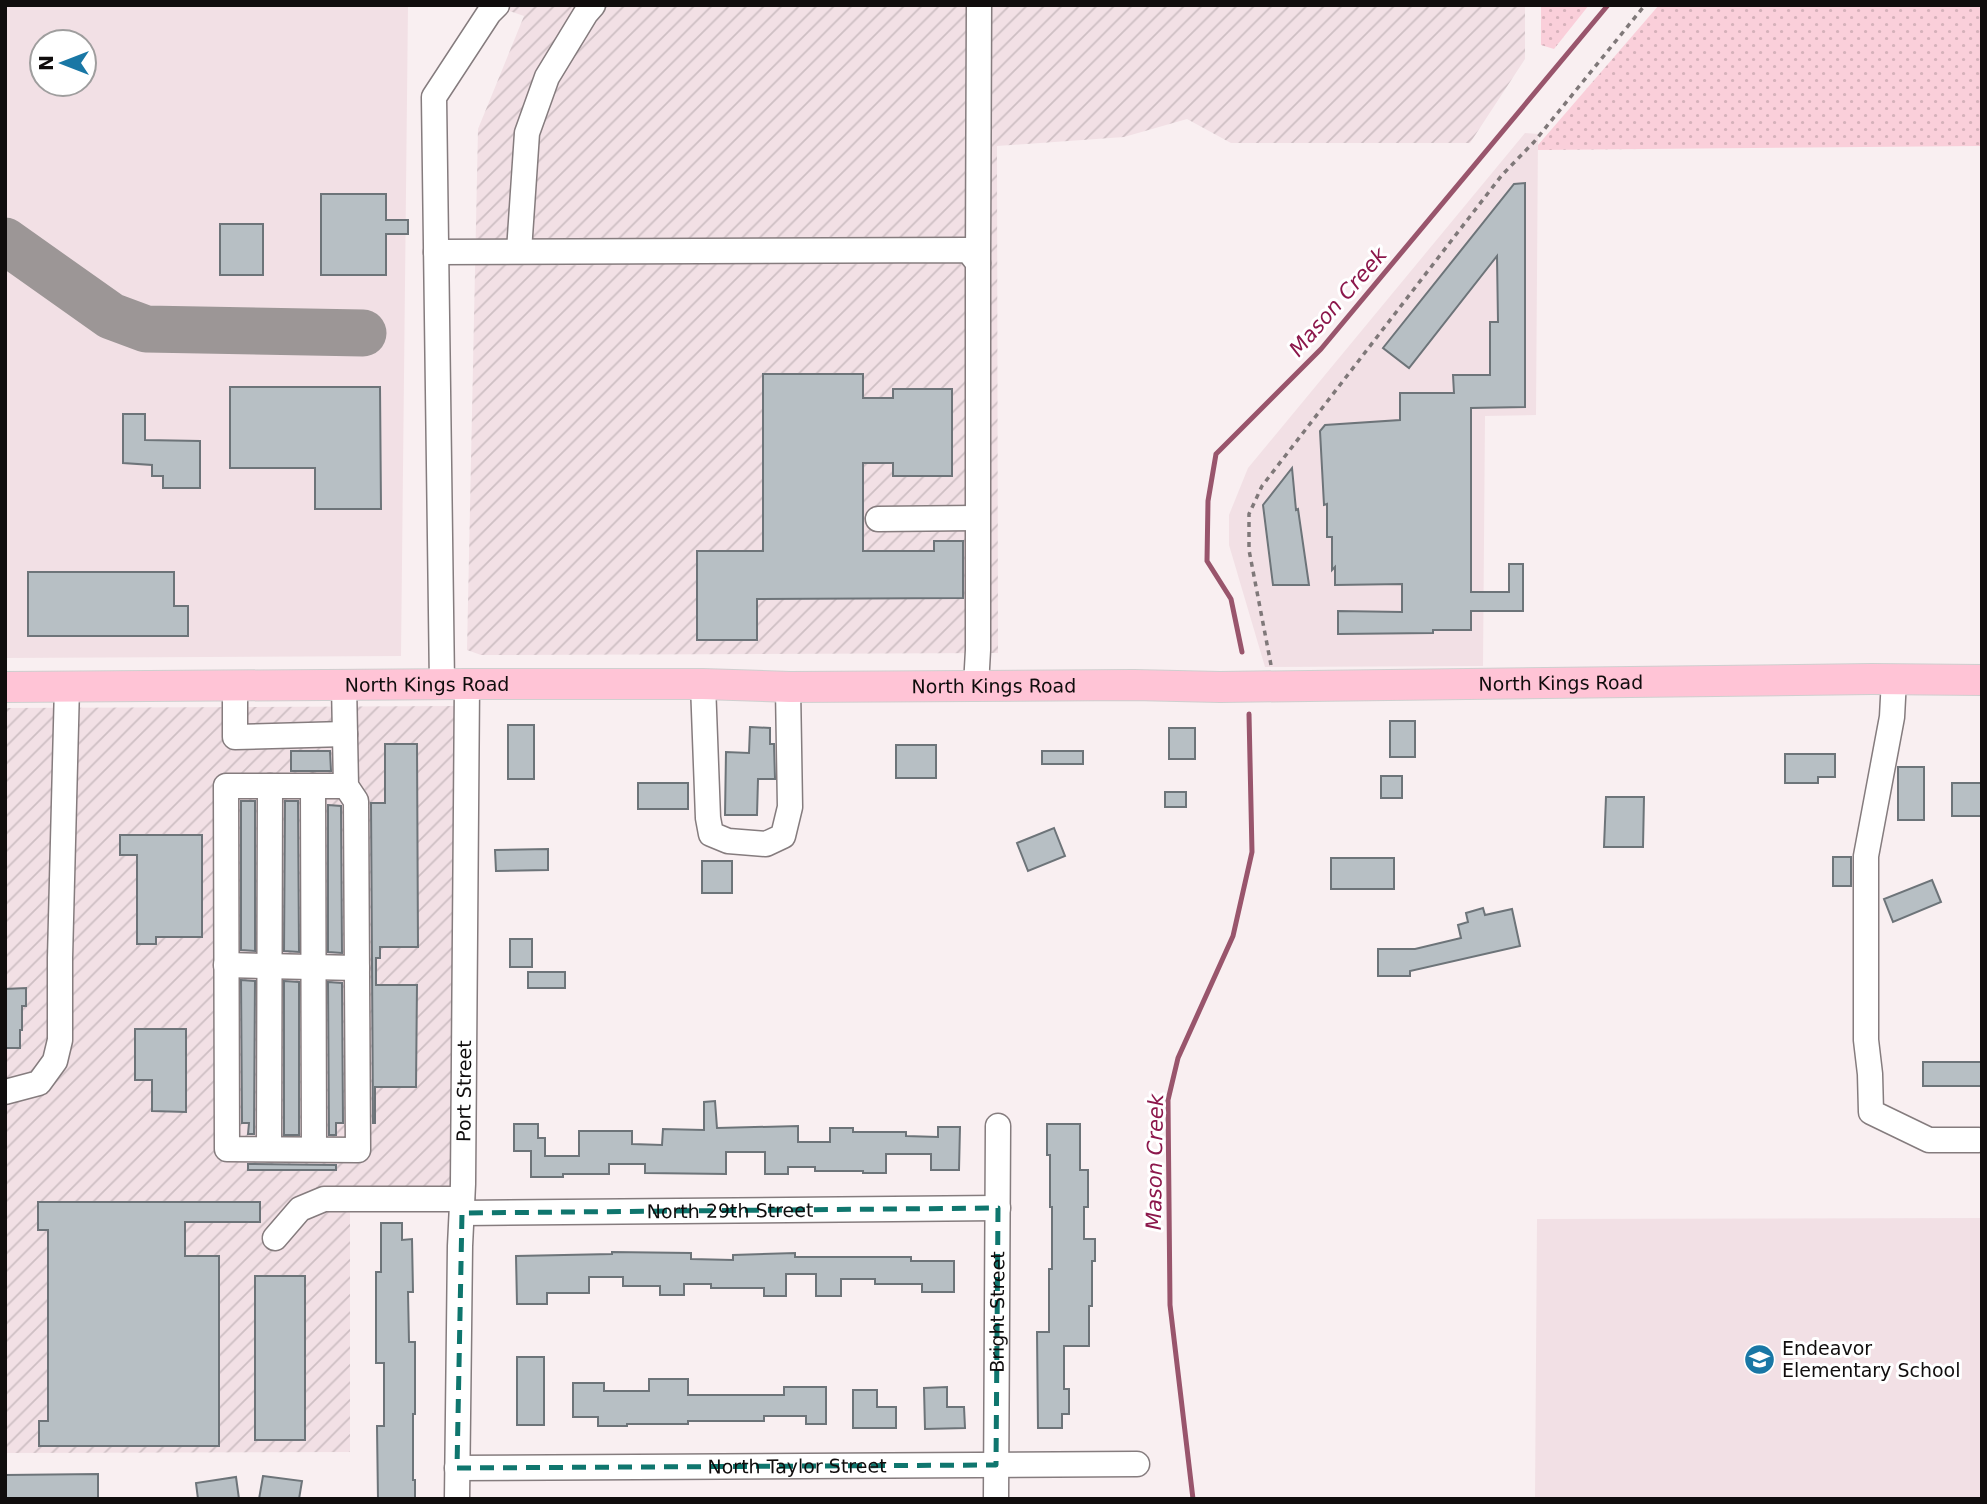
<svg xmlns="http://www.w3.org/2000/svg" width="1987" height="1504" viewBox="0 0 1987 1504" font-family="'DejaVu Sans',sans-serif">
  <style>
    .built { fill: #f2e0e5; fill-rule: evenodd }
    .industrial { fill: url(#industrial-furrows) }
    .grass { fill: url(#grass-dots) }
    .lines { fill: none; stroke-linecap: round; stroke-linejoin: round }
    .stream { stroke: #99556c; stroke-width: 5 }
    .taxiway { stroke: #9c9696; stroke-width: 47 }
    .building { fill: #b7bfc4; stroke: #6d7479; stroke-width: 2 }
    .minor-casing { stroke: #857c7e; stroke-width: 27 }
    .major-casing { stroke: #cfcfcf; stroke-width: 32 }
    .path { stroke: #7f7879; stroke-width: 3.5; stroke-dasharray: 5 5; stroke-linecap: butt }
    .minor { stroke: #fff; stroke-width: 24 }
    .major { stroke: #ffc4d6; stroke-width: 30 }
    .marked { fill: none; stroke: #0f766e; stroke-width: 5; stroke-dasharray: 14 9; stroke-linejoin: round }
    .labels { text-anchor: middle; stroke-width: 6; stroke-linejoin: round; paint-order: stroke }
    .street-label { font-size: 19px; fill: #100d0d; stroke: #fff }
    .poi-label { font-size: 19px; fill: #100d0d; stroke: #fff; text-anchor: start }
    .water-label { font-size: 21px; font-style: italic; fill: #8c174b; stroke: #fff }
  </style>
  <defs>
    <pattern id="industrial-furrows" width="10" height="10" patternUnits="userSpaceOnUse" patternTransform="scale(1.75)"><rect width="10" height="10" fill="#f2e0e5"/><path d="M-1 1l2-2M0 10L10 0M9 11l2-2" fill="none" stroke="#cebfc3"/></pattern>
    <pattern id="grass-dots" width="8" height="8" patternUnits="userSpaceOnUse" patternTransform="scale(1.75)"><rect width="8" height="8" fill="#facfda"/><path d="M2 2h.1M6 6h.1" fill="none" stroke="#d5b1ba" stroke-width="1.8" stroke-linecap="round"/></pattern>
  </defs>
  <rect width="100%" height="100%" fill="#f9eff1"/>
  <path class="built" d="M5 5H408L401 656 5 658ZM42 42H84V84H42Z
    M1525 133 1538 134 1536 415 1485 416 1483 666 1265 667 1229 545V515L1248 468Z
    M1982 1218V1499H1535L1537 1219Z"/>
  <path class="industrial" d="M492 5H1525V59L1470 143H1231L1187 119 1124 137 997 146 998 653 481 655 467 650 478 129 524 16Z
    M456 706 454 1210 350 1209V1452L5 1453V708Z"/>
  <path class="grass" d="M1541 5H1589L1554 49 1541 45Z
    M1659 5H1982V146L1538 150V145Z"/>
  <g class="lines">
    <path class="stream" d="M1242 652 1231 599 1207 561 1208 501 1216 454 1321 349 1608 5
      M1193 1499 1170 1305 1168 1100 1178 1058 1233 936 1252 852 1249 714"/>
    <path class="taxiway" d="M5 241 111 316 146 329 363 333"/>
  </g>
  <path class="building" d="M1525 183V407L1471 408V592H1509V564H1523V611H1471V630H1433V633L1338 634V611L1402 612V584L1335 585V567L1332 570V537H1327V504L1324 505 1320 431 1325 425 1400 420V393H1454L1453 375H1490V322H1498L1497 256 1409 368 1383 348 1514 184Z
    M321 194H386V220H408V234H386V275H321Z
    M220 224H263V275H220Z
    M763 374H863V398H893V389H952V476H893V463H863V551H934V541H963V598L757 599V640H697V551H763Z
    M230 387H380L381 509H315V468H230Z
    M123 414H145V440L200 441V488H163V476H152V465L123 463Z
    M1292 468 1296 510 1298 509 1309 585H1273L1263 505Z
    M28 572H174V606H188V636H28Z
    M1390 721H1415V757H1390Z
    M508 725H534V779H508Z
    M750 727 770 728V744H774L775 779H758L757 815H725L726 752 749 753Z
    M1169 728H1195V759H1169Z
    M385 744H417L418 947H380V958H376V985H417L416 1087H375V1123H373L371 803H385Z
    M896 745H936V778H896Z
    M291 751H330L331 771H291Z
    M1042 751H1083V764H1042Z
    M1785 754H1835V777H1818V783H1785Z
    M1898 767H1924V820H1898Z
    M1381 776H1402V798H1381Z
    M638 783H688V809H638Z
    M1952 783H1982V816H1952Z
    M1165 792H1186V807H1165Z
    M1606 797H1644L1643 847H1604Z
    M241 801H255V951L241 950Z
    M285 801H298L299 952 284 951Z
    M328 805 341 806 342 953 328 952Z
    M1054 828 1065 856 1028 871 1017 843Z
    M120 835H202V937H156V944H137V855H120Z
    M548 849V870L496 871 495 850Z
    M1833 857H1851V886H1833Z
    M1331 858H1394V889H1331Z
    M702 861H732V893H702Z
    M1932 880 1941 902 1893 922 1884 899Z
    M1483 908 1485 915 1512 909 1520 946 1410 971V976H1378V949H1415L1461 938 1458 925 1468 922 1466 913Z
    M510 939H532V967H510Z
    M528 972H565V988H528Z
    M241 980 255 981 254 1134H248L249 1123H242Z
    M284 981 299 982V1135H284Z
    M328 982 342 983 343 1123H336V1135H329Z
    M26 988V1006H22V1030H20V1048H5V989Z
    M135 1029H186V1112L152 1111V1080H135Z
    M1923 1062H1982V1086H1923Z
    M715 1101 717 1128 798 1126V1142H830V1128H853V1132H906V1136L938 1137V1127H960L959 1170H931V1154H886V1173H863V1171H815V1167H788V1174H765V1152H726V1174L645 1173V1164H609V1174H563V1177H531V1151H514V1124H538V1138H545V1156H579V1131H632V1144L662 1145 663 1129 704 1130V1102Z
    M1047 1124H1080V1170H1088V1207H1084V1239H1095V1261H1092V1306H1089V1346H1064V1389H1069V1414H1062V1428H1038L1037 1332H1049V1269H1052V1207H1050V1155H1047Z
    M248 1164 336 1165V1170H248Z
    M38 1202H260V1222H185V1256H219V1446H39V1421H48V1230H38Z
    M381 1223H402V1240L412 1239 413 1292H408L409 1342H415V1414H413V1480H415V1498L412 1499H378L377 1426H384V1363H376V1272H381Z
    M612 1252 691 1253V1259L733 1260V1255L795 1253V1257H911V1261H954V1292H922V1284H875V1279H841V1296H816V1274H786V1296H764V1288H711V1284H684V1295H660V1286H623V1277H589V1293H547V1304H517L516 1256 612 1254Z
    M255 1276H305V1440H255Z
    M517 1357H544V1425H517Z
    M649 1379H688V1395H784V1387H826V1424H806V1416H764V1421H688V1424H627V1426H598V1417H573V1383H604V1391H649Z
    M947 1387V1407H964L965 1428 925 1429 924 1388Z
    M853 1390H877V1407H896V1428H853Z
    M98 1474V1499H5V1475Z
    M263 1476 302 1481 299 1499H259Z
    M236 1477 239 1499H198L196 1483Z"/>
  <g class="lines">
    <defs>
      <g id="minor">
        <path d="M519 251 527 133 547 77 586 13 593 5"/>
        <path d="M436 252 968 250 978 263V650L976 686"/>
        <path d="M978 263 979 5"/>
        <path d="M878 519 977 518"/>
        <path d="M1894 679 1892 717 1866 856V1040L1870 1074 1871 1112 1929 1140H1979"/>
        <path d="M344 684 346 786 356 801 358 1150 227 1149 226 786H346"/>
        <path d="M442 684 434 97 489 13 497 5"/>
        <path d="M703 684 708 818 711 834 728 841 766 844 783 836 790 807 788 688 790 687"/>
        <path d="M235 685V737L345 734"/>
        <path d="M313 786 314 1149"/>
        <path d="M226 965 357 968"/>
        <path d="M5 1092 39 1083 55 1061 60 1040V958L67 686"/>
        <path d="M269 1149 270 786"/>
        <path id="s1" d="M462 1213 998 1208"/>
        <path d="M275 1238 300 1209 324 1199H462"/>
        <path id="s2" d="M457 1468 1137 1464"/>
        <path id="s3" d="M457 1499 460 1246 463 1184 467 684"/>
        <path id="s4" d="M996 1499 998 1126"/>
      </g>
      <g id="major">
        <path id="s5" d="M5 687 467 684H703L790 687 1134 685 1220 687 1872 679 1982 680"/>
      </g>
    </defs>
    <use href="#minor" class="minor-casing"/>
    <use href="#major" class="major-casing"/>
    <path class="path" d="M1271 665 1249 550V514L1262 486 1502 175 1534 142 1645 5"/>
    <use href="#minor" class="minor"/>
    <use href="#major" class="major"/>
  </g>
  <path class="marked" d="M998 1208 996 1465 457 1468 462 1213Z"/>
  <defs>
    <symbol id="school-disc" viewBox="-11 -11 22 22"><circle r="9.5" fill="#1977a5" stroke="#fff"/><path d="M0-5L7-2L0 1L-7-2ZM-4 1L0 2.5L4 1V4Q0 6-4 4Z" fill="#fff"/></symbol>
  </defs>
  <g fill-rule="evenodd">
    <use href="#school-disc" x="1742" y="1342" width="35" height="35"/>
  </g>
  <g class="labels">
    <g class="street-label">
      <text dy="7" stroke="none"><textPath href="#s5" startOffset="1556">North Kings Road</textPath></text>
      <text dy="7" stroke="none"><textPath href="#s5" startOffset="422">North Kings Road</textPath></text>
      <text dy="7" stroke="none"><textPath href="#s5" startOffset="989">North Kings Road</textPath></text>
      <text dy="7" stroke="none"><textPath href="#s3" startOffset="408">Port Street</textPath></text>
      <text dy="7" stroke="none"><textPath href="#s1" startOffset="268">North 29th Street</textPath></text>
      <text dy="7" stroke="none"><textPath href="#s4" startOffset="187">Bright Street</textPath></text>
      <text dy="7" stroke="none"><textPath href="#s2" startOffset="340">North Taylor Street</textPath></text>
    </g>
    <g class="poi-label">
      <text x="1782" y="1355">Endeavor<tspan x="1782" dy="22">Elementary School</tspan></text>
    </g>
    <g class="water-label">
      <text transform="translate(1338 302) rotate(-49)" y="7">Mason Creek</text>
      <text transform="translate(1155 1162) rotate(-89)" y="7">Mason Creek</text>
    </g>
  </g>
  <rect width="1987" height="1504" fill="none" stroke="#100d0d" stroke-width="14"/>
  <g transform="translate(63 63) rotate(270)"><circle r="33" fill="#ffffff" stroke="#9f9e9e" stroke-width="2"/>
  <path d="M0-5L12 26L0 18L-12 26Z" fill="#1977a5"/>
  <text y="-10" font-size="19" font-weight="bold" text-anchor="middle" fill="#100d0d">N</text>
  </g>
</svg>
